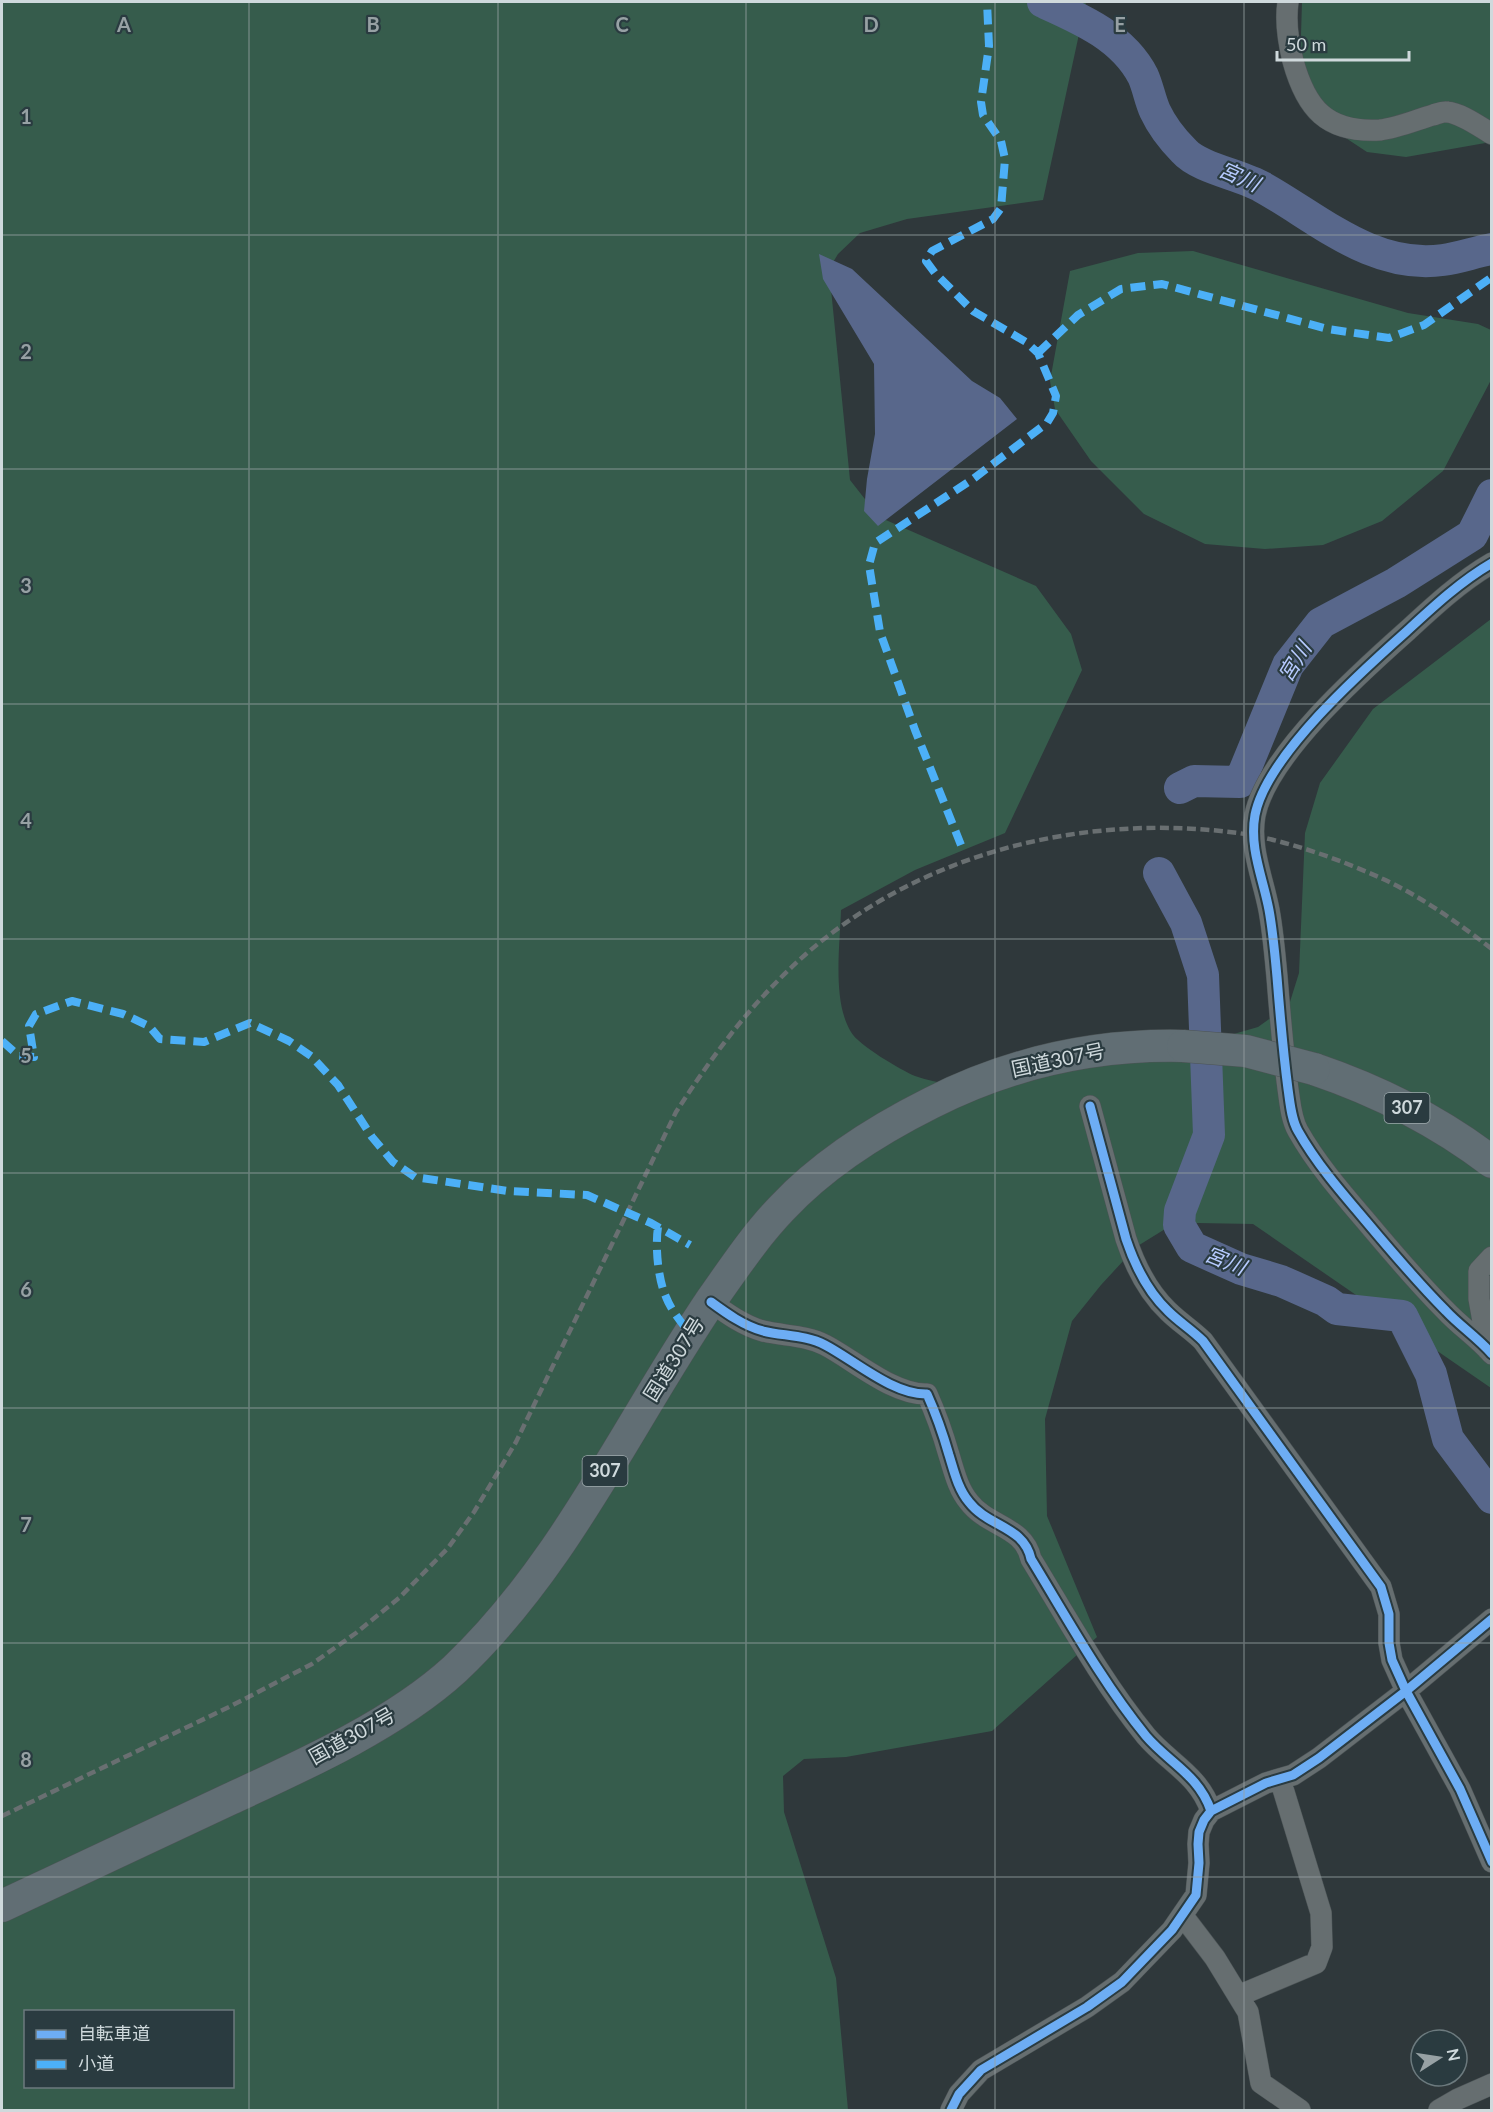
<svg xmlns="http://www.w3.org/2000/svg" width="1493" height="2112" viewBox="0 0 1493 2112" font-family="Lato,'Noto Sans JP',sans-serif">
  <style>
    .green { fill: #365c4c; fill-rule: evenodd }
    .water { fill: #58678b }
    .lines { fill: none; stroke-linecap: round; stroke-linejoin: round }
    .river { stroke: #58678b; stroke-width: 32 }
    .minor-casing { stroke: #4c5456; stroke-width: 22 }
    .highway-casing { stroke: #4c5456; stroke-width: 33 }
    .minor { stroke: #666e70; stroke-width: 21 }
    .highway { stroke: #616e74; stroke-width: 32 }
    .rail { stroke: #696f71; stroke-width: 4.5; stroke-dasharray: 9 4.5; stroke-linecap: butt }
    .highway-bridge-casing { stroke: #4c5456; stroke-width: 33; stroke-linecap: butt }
    .highway-bridge { stroke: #616e74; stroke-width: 32 }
    .quiet { stroke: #4cb0f7; stroke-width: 8; stroke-dasharray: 15 8; stroke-linecap: butt }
    .cycleway-casing { stroke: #2a3b40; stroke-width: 13 }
    .cycleway { stroke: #6dadf4; stroke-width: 9 }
    .grid { fill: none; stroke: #97a1a4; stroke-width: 1.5; stroke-opacity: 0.55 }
    .labels { text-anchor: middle; stroke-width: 4.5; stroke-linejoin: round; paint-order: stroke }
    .shield { fill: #2a3b40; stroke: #9eaaad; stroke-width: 1.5 }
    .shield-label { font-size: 18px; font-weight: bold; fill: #cfd9dc }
    .street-label { font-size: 20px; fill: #cfd9dc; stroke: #2a3b40 }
    .water-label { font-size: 21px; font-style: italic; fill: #b6cafe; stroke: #2a3b40 }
    .grid-label { font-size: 20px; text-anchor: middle; font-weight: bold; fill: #97a1a4; stroke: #2a3b40; stroke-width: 4.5; stroke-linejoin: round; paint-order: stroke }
  </style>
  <rect width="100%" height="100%" fill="#2f383b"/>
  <path class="green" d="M2 2H1086L1043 200 907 219 860 233 838 254 829 269 850 480 879 517 1036 586 1071 634 1082 670 1005 833 915 870 841 910C840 946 832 1001 851 1032 858 1045 901 1070 915 1076 926 1080 939 1082 951 1085L1185 1048 1258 1027 1289 1005 1299 973 1305 833 1320 783 1373 709 1491 619V1388L1253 1224 1198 1223 1170 1226 1136 1247 1101 1285 1072 1321 1045 1419 1047 1516 1097 1637 992 1731 846 1757 804 1759 783 1776 784 1812 836 1978 848 2110H2ZM26 2012H232V2086H26Z
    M1302 2H1491V142L1406 157 1367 152 1323 123 1300 68Z
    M1193 251 1408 313 1478 324 1491 330V380L1443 471 1382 521 1323 545 1265 549 1205 544 1144 514 1091 461 1055 409 1050 381 1070 271 1138 253Z"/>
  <path class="water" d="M819 254 852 269 972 381 1000 398 1017 419 878 526 864 511 867 479 875 434 874 364 823 279Z"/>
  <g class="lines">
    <path class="river" d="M1043 2C1081 19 1123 37 1143 76 1148 87 1150 100 1155 111 1162 126 1172 139 1184 151 1199 168 1241 175 1262 187 1318 218 1373 270 1443 260 1459 258 1475 252 1492 249
      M1180 788 1194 781 1240 782 1288 665 1321 623 1396 583 1472 535 1492 495
      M1159 873 1186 923 1203 975 1209 1135 1180 1211 1179 1225 1192 1247 1241 1269 1281 1281 1326 1301 1337 1309 1402 1316 1431 1374 1448 1439 1492 1498"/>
    <defs>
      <path id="minor" d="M1288 2C1285 22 1288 41 1293 61 1306 108 1326 133 1380 130 1397 128 1416 120 1433 115 1437 114 1443 111 1447 112 1461 113 1480 127 1492 134
        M1492 563C1461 581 1434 606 1408 630 1363 670 1267 755 1255 815 1249 848 1263 878 1269 910 1273 932 1275 955 1277 977 1280 1015 1283 1051 1288 1089 1290 1102 1291 1119 1298 1131 1316 1163 1341 1192 1365 1220 1391 1251 1417 1282 1446 1311 1460 1326 1478 1338 1492 1354
        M1090 1106 1126 1239C1135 1266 1147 1291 1168 1311 1179 1322 1192 1330 1203 1341L1381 1587 1389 1614V1643L1392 1660 1406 1691 1460 1789 1492 1862
        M711 1302C726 1313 744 1326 763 1331 783 1336 806 1335 825 1345 854 1360 893 1395 927 1394 936 1414 943 1434 949 1455 954 1471 958 1489 969 1502 988 1527 1024 1526 1031 1559 1067 1618 1102 1682 1146 1736 1169 1763 1199 1775 1211 1811
        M1488 1350 1479 1299V1271L1492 1257
        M1183 1916 1215 1958 1248 2012 1261 2083 1300 2110
        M1238 1996 1316 1963 1322 1947 1321 1913 1280 1779
        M951 2110 959 2094 981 2070 1087 2007 1122 1982 1172 1930 1196 1895 1199 1863 1198 1844 1199 1832 1204 1820 1211 1811 1266 1783 1293 1775 1319 1758 1406 1691 1492 1619
        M1439 2110 1458 2099 1492 2084"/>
      <path id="highway" d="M1314 1069C1379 1091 1437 1120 1492 1162
        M2 1906C78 1871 154 1835 230 1799 304 1765 395 1724 455 1669 565 1565 628 1423 712 1299 734 1268 755 1236 782 1208 824 1163 877 1130 931 1103 1010 1063 1095 1044 1183 1046"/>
    </defs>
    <use href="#minor" class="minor-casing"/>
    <use href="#highway" class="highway-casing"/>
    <use href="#minor" class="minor"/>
    <use href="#highway" class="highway"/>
    <path class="rail" d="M2 1816 229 1707 312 1664 356 1633 399 1598 448 1548 474 1512 516 1442 676 1112C715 1052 752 1002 806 954 924 851 1085 813 1238 833 1286 840 1339 859 1383 879 1422 897 1458 923 1492 949"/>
    <defs>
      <path id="highway-bridge" d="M1183 1046 1246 1051 1314 1069"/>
    </defs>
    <use href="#highway-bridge" class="highway-bridge-casing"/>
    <use href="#highway-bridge" class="highway-bridge"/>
    <path class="quiet" d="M1038 353 1078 315 1121 289 1162 284 1328 329 1389 338 1424 325 1492 277
      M961 845 915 730 880 632 869 565 875 543 973 479 1047 423 1053 413 1056 396 1038 353 1026 342 973 311 935 273 926 261 932 251 993 219 1001 208 1005 159 1001 141 983 115 981 102 989 46 987 2
      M2 1041 19 1056 34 1057 29 1026 36 1014 72 1001 123 1014 149 1026 160 1039 204 1042 250 1023 289 1041 311 1056 338 1085 372 1137 393 1162 415 1177 508 1191 587 1195 651 1223 690 1245
      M658 1227C655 1247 658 1279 666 1297 671 1310 681 1322 689 1332"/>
    <defs>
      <path id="cycleway" d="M1492 563C1461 581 1434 606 1408 630 1363 670 1267 755 1255 815 1249 848 1263 878 1269 910 1273 932 1275 955 1277 977 1280 1015 1283 1051 1288 1089 1290 1102 1291 1119 1298 1131 1316 1163 1341 1192 1365 1220 1391 1251 1417 1282 1446 1311 1460 1326 1478 1338 1492 1354
        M1090 1106 1126 1239C1135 1266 1147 1291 1168 1311 1179 1322 1192 1330 1203 1341L1381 1587 1389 1614V1643L1392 1660 1406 1691 1460 1789 1492 1862
        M711 1302C726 1313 744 1326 763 1331 783 1336 806 1335 825 1345 854 1360 893 1395 927 1394 936 1414 943 1434 949 1455 954 1471 958 1489 969 1502 988 1527 1024 1526 1031 1559 1067 1618 1102 1682 1146 1736 1169 1763 1199 1775 1211 1811
        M951 2110 959 2094 981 2070 1087 2007 1122 1982 1172 1930 1196 1895 1199 1863 1198 1844 1199 1832 1204 1820 1211 1811 1266 1783 1293 1775 1319 1758 1406 1691 1492 1619"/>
    </defs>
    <use href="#cycleway" class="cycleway-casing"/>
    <use href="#cycleway" class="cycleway"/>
  </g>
  <path class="grid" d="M249 2V2110M498 2V2110M746 2V2110M995 2V2110M1244 2V2110M2 235H1492M2 469H1492M2 704H1492M2 939H1492M2 1173H1492M2 1408H1492M2 1643H1492M2 1877H1492"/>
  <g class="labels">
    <g class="shield">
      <rect x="1384.5" y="1093" width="45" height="30" rx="4.5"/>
      <rect x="582.5" y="1456" width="45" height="30" rx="4.5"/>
    </g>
    <g class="shield-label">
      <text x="1407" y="1114">307</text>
      <text x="605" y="1477">307</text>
    </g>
    <g class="street-label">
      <text transform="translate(1058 1060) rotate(-12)" y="7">国道307号</text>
      <text transform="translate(674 1359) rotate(-58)" y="7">国道307号</text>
      <text transform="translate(352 1736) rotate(-29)" y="7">国道307号</text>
    </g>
    <g class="water-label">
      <text transform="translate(1239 177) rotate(24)" y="7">宮川</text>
      <text transform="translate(1295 662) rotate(-58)" y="7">宮川</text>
      <text transform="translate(1225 1261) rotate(22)" y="7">宮川</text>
    </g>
  </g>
  <g class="grid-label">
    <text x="124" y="32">A</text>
    <text x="373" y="32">B</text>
    <text x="622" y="32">C</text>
    <text x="871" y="32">D</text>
    <text x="1120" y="32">E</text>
    <text x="26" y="124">1</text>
    <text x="26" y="359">2</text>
    <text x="26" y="593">3</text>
    <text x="26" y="828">4</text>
    <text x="26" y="1063">5</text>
    <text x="26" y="1297">6</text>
    <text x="26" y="1532">7</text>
    <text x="26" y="1767">8</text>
  </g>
  <rect width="1493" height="2112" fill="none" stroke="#cfd9dc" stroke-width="6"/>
  <rect x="24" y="2010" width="210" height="78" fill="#2a3b40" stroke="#6c7a7e" stroke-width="1.5"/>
  <rect x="36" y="2030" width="30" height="9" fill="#6dadf4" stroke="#6c7a7e" stroke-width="1.5"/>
  <text x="78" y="2040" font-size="18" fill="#cfd9dc">自転車道</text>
  <rect x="36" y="2060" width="30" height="9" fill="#4cb0f7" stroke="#6c7a7e" stroke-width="1.5"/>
  <text x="78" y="2070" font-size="18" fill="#cfd9dc">小道</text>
  <g transform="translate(1439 2058) rotate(78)"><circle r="28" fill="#2a3b40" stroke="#6c7a7e" stroke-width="1.5"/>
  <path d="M0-4.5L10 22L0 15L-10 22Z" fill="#97a1a4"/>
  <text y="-9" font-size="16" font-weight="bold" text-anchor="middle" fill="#cfd9dc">N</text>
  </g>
  <path d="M1277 51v9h132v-9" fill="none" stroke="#cfd9dc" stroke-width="3"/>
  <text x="1286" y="51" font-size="18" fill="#cfd9dc" stroke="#2a3b40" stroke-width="4.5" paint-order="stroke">50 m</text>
</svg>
